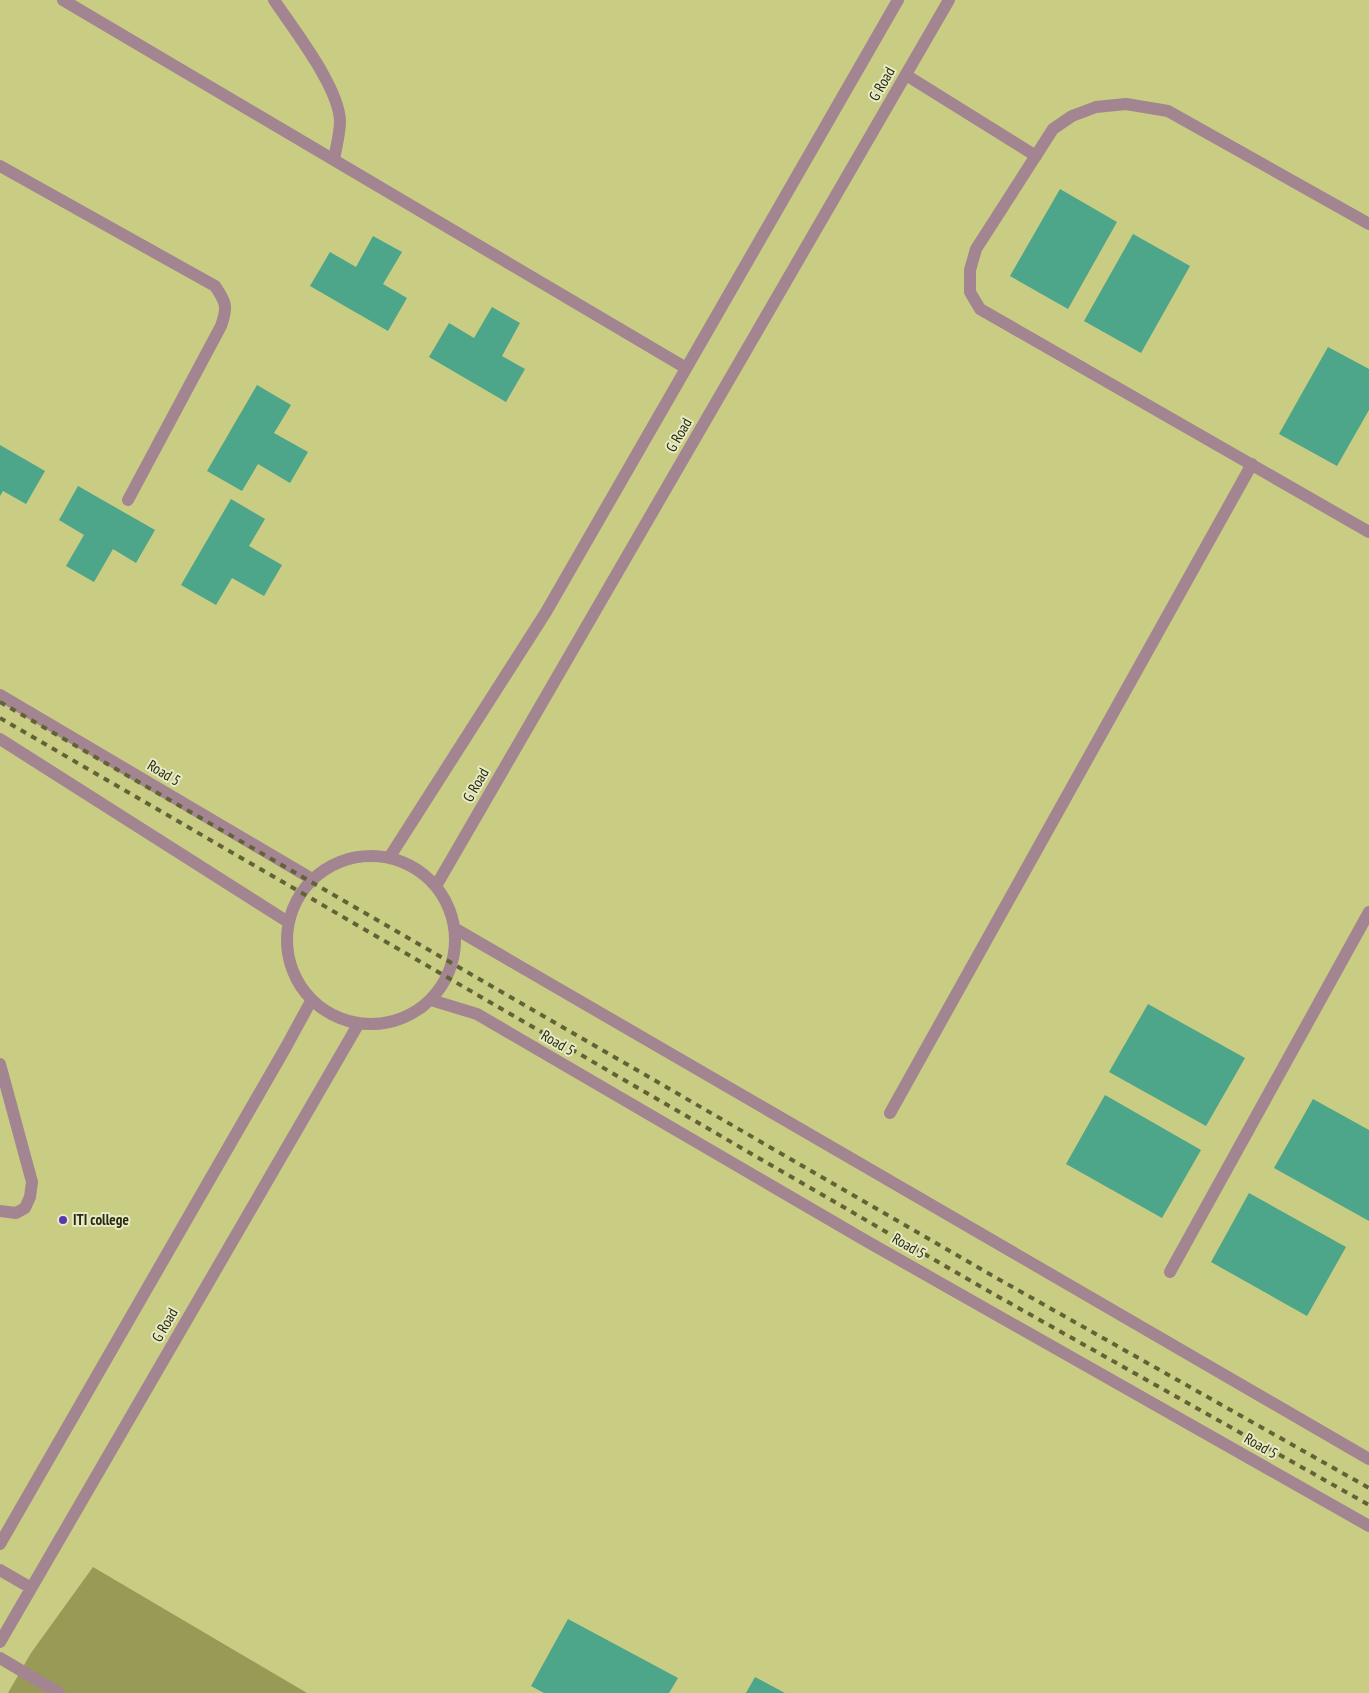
<svg xmlns="http://www.w3.org/2000/svg" width="1369" height="1693" viewBox="0 0 1369 1693" font-family="'PT Sans Narrow',sans-serif">
  <style>
    .green { fill: #989b55 }
    .building { fill: #4da58a }
    .lines { fill: none; stroke-linecap: round; stroke-linejoin: round }
    .minor { stroke: #a38491; stroke-width: 12 }
    .rail { stroke: #616336; stroke-width: 4; stroke-dasharray: 6 6; stroke-linecap: butt }
    .poi-dot { fill: #5a37b0; stroke: #e7eac6; stroke-width: 2 }
    .labels { text-anchor: middle; stroke-width: 4; stroke-linejoin: round; paint-order: stroke }
    .street-label { font-size: 15px; fill: #2b2c0e; stroke: #e7eac6 }
    .poi-label { font-size: 15px; font-weight: bold; fill: #2b2c0e; stroke: #e7eac6; text-anchor: start }
  </style>
  <rect width="100%" height="100%" fill="#c9cc83"/>
  <path class="green" d="M93 1567 307 1693H8L31 1653Z"/>
  <path class="building" d="M1060 189 1117 222 1068 309 1010 276Z
    M1133 234 1190 266 1141 353 1084 321Z
    M373 236 402 252 383 284 407 298 388 331 310 286 330 252 356 267Z
    M492 307 520 323 502 356 525 369 506 402 429 357 449 323 474 338Z
    M1328 347 1369 369V410L1337 466 1279 434Z
    M257 385 291 405 274 433 308 452 290 483 258 464 242 491 207 471Z
    M0 445 45 471 26 504 3 491 0 496Z
    M78 486 155 530 136 563 113 549 94 582 66 566 84 535 59 520Z
    M231 499 265 519 249 546 282 565 264 596 232 578 216 605 181 585Z
    M1148 1004 1245 1058 1206 1126 1109 1072Z
    M1105 1095 1201 1150 1162 1218 1066 1164Z
    M1313 1099 1369 1130V1221L1274 1168Z
    M1249 1193 1346 1247 1307 1316 1211 1262Z
    M568 1619 678 1678 669 1693H544L531 1686Z
    M755 1677 785 1693H746Z"/>
  <g class="lines">
    <path class="minor" d="M63 0 686 368
      M274 0C294 30 339 87 340 121 340 134 336 147 334 160
      M906 75 1036 156
      M0 166 215 286C226 302 228 307 221 326L128 500
      M1369 224 1168 111 1126 104 1096 107 1072 116 1053 129 976 249 970 270V292L980 309 1369 532
      M0 695 312 879
      M0 739 288 922
      M287 940a84 84 0 1 1 168 0a84 84 0 1 1-168 0Z
      M389 858 546 612 898 0
      M436 886 949 0
      M454 928 1369 1459
      M431 1000 477 1014 868 1242 1369 1526
      M0 1064 32 1182 30 1197 25 1208 16 1213 0 1211
      M890 1113 1252 464
      M1170 1272 1369 912
      M0 1544 286 1047 311 1001
      M0 1570 31 1588
      M0 1642 359 1023
      M0 1658 59 1693"/>
    <path class="rail" d="M0 702 993 1276 1369 1488
      M0 718 983 1288 1369 1505"/>
  </g>
  <circle class="poi-dot" cx="63" cy="1220" r="5"/>
  <g class="labels">
    <g class="street-label">
      <text transform="translate(882 84) rotate(-60)" y="5">G Road</text>
      <text transform="translate(679 435) rotate(-60)" y="5">G Road</text>
      <text transform="translate(164 773) rotate(31)" y="5">Road 5</text>
      <text transform="translate(476 785) rotate(-60)" y="5">G Road</text>
      <text transform="translate(558 1043) rotate(30)" y="5">Road 5</text>
      <text transform="translate(909 1246) rotate(30)" y="5">Road 5</text>
      <text transform="translate(165 1325) rotate(-60)" y="5">G Road</text>
      <text transform="translate(1261 1446) rotate(30)" y="5">Road 5</text>
    </g>
    <g class="poi-label">
      <text x="73" y="1225">ITI college</text>
    </g>
  </g>
</svg>
